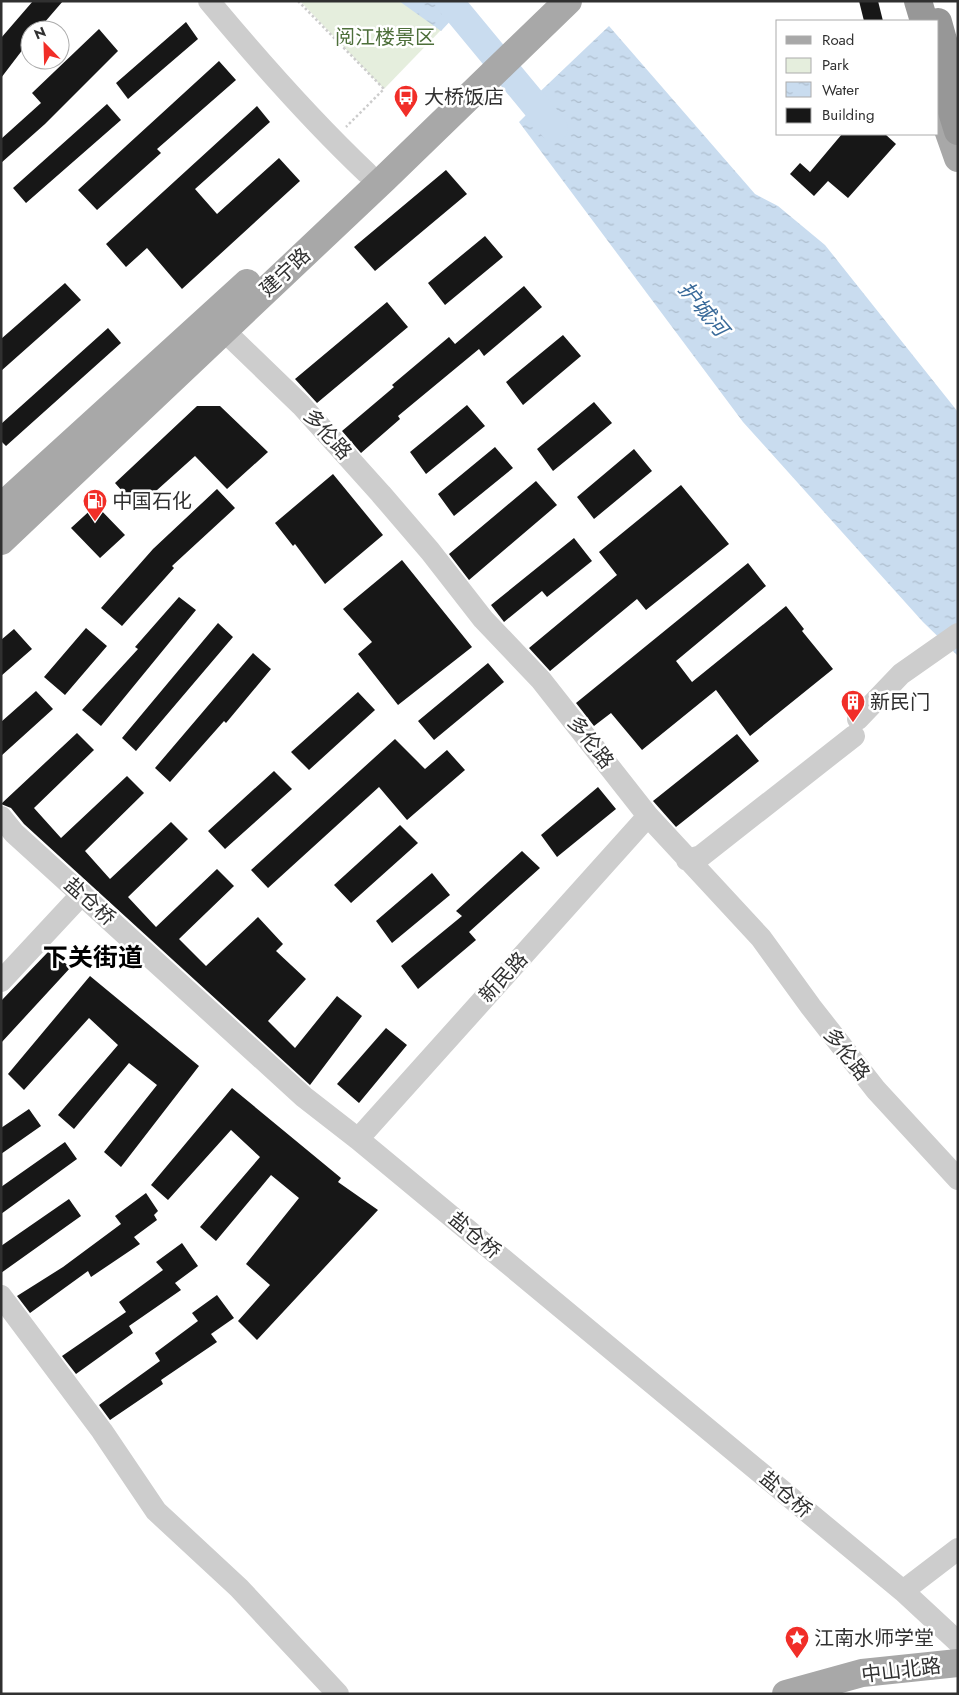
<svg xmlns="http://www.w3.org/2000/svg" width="959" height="1695" viewBox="0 0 959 1695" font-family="Jost,'Noto Sans SC',sans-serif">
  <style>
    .green { fill: #e5eedd }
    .water { fill: url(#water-ripples) }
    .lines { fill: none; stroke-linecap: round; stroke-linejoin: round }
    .river { stroke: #c9dcef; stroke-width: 28 }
    .building { fill: #171717 }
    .path { stroke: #cdcdcd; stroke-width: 2.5; stroke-dasharray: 2.5 2.5; stroke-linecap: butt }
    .minor { stroke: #cdcdcd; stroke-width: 22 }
    .major { stroke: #a8a8a8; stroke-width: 28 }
    .highway { stroke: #979797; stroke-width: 28 }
    .labels { text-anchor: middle; stroke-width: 5; stroke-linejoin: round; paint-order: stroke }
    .park-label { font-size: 20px; fill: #4d6f3a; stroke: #fff }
    .poi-label { font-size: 20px; fill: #303030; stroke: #fff; text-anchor: start }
    .street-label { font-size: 20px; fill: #303030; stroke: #fff }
    .water-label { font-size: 21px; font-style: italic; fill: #386999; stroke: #fff }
    .district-label { font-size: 25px; font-weight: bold; fill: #000; stroke: #fff }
  </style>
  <defs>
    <pattern id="water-ripples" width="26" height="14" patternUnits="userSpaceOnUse" patternTransform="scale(1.25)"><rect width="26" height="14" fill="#c9dcef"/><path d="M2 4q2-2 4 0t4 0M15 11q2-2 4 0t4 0" fill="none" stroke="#adbdcd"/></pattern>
  </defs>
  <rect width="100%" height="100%" fill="#fff"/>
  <path class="green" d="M300 1H469L384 89Z"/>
  <path class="water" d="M399 1H469L441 31Z
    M609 26 755 194 778 206 825 245 958 412V656L923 622 743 422 519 122 531 110 527 104Z"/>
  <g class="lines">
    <path class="river" d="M449 1 554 128"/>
  </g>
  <path class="building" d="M33 1H63L38 30H30V40L1 78V38Z
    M859 1H878L883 21H864Z
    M186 22 198 39 128 99 116 83Z
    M99 29 118 51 45 124 1 163V139L41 103 32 93Z
    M219 61 236 80 157 149 161 153 97 210 78 190Z
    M107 104 121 120 26 203 13 188Z
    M257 106 270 122 195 189 217 214 279 158 300 181 182 289 147 248 126 267 106 244Z
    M842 134H885L896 144 848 198 828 181 814 196 790 174 800 163 810 172Z
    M446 170 467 194 375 271 354 247Z
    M485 236 503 257 445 305 428 283Z
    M65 283 81 300 1 371V339Z
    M524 286 542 307 484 356 479 349 398 416 400 419 361 453 342 431 394 387 392 385 449 337 455 344Z
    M387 302 408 327 317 403 295 379Z
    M108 328 121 343 6 446 1 441V424Z
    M563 335 581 356 523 405 506 382Z
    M594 402 612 423 553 471 537 449Z
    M467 405 485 426 426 474 410 452Z
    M197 406H220L268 452 227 489 195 456 137 508 115 483Z
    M495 447 513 468 454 516 438 494Z
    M634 449 652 471 594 519 577 497Z
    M333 474 383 535 325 584 295 544 293 546 275 523Z
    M536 481 557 505 469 580 449 554Z
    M681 485 729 544 646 610 637 599 550 671 529 648 617 575 599 552Z
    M217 489 235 508 172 566 174 568 122 626 101 608 153 549Z
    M96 505 125 535 100 558 71 528Z
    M574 538 592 561 547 597 542 591 504 622 491 605Z
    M402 560 472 647 398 705 358 654 372 642 343 609Z
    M748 563 766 586 676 661 692 682 786 606 804 629 802 631 833 669 750 736 716 690 642 750 611 713 594 726 576 703Z
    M179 597 196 610 101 726 82 710 138 649 135 647Z
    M218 623 233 637 136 751 122 738Z
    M86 628 107 646 65 695 44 677Z
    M14 629 32 649 1 676V640Z
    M253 653 271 669 226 723 224 721 170 782 155 768Z
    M488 663 504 682 434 740 418 721Z
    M36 691 53 709 1 756V722Z
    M358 692 375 710 309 770 291 752Z
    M77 733 94 750 34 808 61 838 127 776 144 793 85 851 110 879 171 822 188 839 128 897 156 927 217 869 234 886 179 939 206 966 258 917 283 944 276 951 306 979 268 1021 295 1048 337 996 362 1016 310 1085 24 824 11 808 1 804Z
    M737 734 759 761 676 827 653 801Z
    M395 739 425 769 447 750 465 770 407 820 379 787 268 888 251 870Z
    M274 771 292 789 225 849 208 831Z
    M598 787 616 809 557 857 541 835Z
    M400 825 418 843 351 903 334 885Z
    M522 851 540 868 469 932 476 940 418 989 401 966 462 916 456 911Z
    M432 873 450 895 392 943 376 921Z
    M48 952 71 967 1 1043V1001Z
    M90 976 199 1066 121 1167 104 1152 157 1085 129 1063 74 1129 58 1115 118 1045 89 1018 24 1090 8 1074Z
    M386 1028 407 1045 359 1103 337 1084Z
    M232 1088 341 1178 338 1182 378 1210 257 1340 238 1321 270 1285 246 1264 299 1198 271 1175 216 1241 200 1227 260 1157 231 1130 168 1200 151 1185Z
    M29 1109 41 1126 1 1154V1128Z
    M65 1142 77 1159 1 1214V1187Z
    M146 1193 158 1211 154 1215 157 1220 134 1237 140 1244 91 1277 88 1271 30 1313 17 1296 63 1267 121 1224 115 1216Z
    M69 1199 81 1216 1 1273V1246Z
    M182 1243 198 1266 175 1283 181 1290 129 1326 133 1333 76 1374 62 1356 126 1312 119 1302 163 1270 156 1262Z
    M217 1295 234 1318 211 1334 217 1342 161 1380 163 1384 110 1420 99 1405 160 1361 155 1353 198 1321 192 1313Z"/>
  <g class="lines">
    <path class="path" d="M298 1 384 89 346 127"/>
    <path class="minor" d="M209 1C259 61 310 119 367 173
      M212 319 301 405 381 494 430 551 483 619 541 680 648 816 761 938 811 1007 876 1090 958 1179
      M858 719 901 674 958 634
      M1 817 14 833 304 1097 358 1139 903 1591 958 1642
      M687 860 701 856 854 736
      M1 981 82 894
      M358 1139 648 816
      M1 1296 102 1431 156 1511 239 1588 338 1694
      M903 1591 958 1549"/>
    <path class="major" d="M940 107 958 158
      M1 507 247 283
      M1 541 385 178 568 1
      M786 1694 862 1673 958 1663"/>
    <path class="highway" d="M918 1 924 21
      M938 22 958 94
      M941 76 958 131"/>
  </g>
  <defs>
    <symbol id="bus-pin" viewBox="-11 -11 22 30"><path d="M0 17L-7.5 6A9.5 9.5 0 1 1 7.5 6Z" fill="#f12e28" stroke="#fff"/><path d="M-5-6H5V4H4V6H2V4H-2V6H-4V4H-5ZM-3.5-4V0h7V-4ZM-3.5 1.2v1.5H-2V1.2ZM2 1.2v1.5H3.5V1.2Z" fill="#fff"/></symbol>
    <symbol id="fuel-pin" viewBox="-11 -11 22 30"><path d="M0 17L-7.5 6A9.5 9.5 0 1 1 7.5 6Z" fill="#f12e28" stroke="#fff"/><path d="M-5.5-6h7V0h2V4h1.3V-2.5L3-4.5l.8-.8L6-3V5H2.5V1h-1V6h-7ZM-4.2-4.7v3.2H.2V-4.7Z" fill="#fff"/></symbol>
    <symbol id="building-pin" viewBox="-11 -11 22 30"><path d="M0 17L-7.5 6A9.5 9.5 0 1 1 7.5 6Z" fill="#f12e28" stroke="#fff"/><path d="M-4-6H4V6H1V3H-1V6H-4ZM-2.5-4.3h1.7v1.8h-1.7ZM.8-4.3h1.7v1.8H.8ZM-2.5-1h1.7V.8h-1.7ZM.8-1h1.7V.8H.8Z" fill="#fff"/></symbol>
    <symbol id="sight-pin" viewBox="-11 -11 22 30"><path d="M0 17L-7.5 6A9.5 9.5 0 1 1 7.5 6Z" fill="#f12e28" stroke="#fff"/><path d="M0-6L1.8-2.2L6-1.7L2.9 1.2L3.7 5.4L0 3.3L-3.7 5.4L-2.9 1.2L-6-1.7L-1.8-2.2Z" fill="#fff"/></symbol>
  </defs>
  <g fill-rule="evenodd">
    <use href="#bus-pin" x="392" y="83" width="28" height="38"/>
    <use href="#fuel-pin" x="81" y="487" width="28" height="38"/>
    <use href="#building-pin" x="839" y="688" width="28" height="38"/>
    <use href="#sight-pin" x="783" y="1624" width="28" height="38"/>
  </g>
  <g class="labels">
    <g class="park-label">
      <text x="385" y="44">阅江楼景区</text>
    </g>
    <g class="poi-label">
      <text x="424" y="104">大桥饭店</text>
      <text x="112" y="508">中国石化</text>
      <text x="870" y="709">新民门</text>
      <text x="814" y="1645">江南水师学堂</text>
    </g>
    <g class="street-label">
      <text transform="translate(285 272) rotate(-43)" y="7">建宁路</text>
      <text transform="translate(328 434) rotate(48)" y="7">多伦路</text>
      <text transform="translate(591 742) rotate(52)" y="7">多伦路</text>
      <text transform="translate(90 901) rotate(42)" y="7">盐仓桥</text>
      <text transform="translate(503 977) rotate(-47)" y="7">新民路</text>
      <text transform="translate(847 1054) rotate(52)" y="7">多伦路</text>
      <text transform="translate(475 1235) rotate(40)" y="7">盐仓桥</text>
      <text transform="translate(786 1494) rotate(40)" y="7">盐仓桥</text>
      <text transform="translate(901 1670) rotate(-7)" y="7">中山北路</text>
    </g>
    <g class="water-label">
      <text transform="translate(703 309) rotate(50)" y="7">护城河</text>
    </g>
    <g class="district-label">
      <text x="93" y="966">下关街道</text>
    </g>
  </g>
  <rect width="959" height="1695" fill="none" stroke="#303030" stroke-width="5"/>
  <rect x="776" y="20" width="162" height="115" fill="#ffffff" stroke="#acacac"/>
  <rect x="786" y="36" width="25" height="8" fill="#a8a8a8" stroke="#acacac"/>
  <text x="822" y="45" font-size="15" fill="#303030">Road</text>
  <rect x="786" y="58" width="25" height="15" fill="#e5eedd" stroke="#acacac"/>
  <text x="822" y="70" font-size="15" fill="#303030">Park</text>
  <rect x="786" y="82" width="25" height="15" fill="url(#water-ripples)" stroke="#acacac"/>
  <text x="822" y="95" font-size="15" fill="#303030">Water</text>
  <rect x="786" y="108" width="25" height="15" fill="#171717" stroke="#acacac"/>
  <text x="822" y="120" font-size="15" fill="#303030">Building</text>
  <g transform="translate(45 45) rotate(337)"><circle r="24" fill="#ffffff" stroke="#acacac"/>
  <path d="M0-4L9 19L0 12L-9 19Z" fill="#f12e28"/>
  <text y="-8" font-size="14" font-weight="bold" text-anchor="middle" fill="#303030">N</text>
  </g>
</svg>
